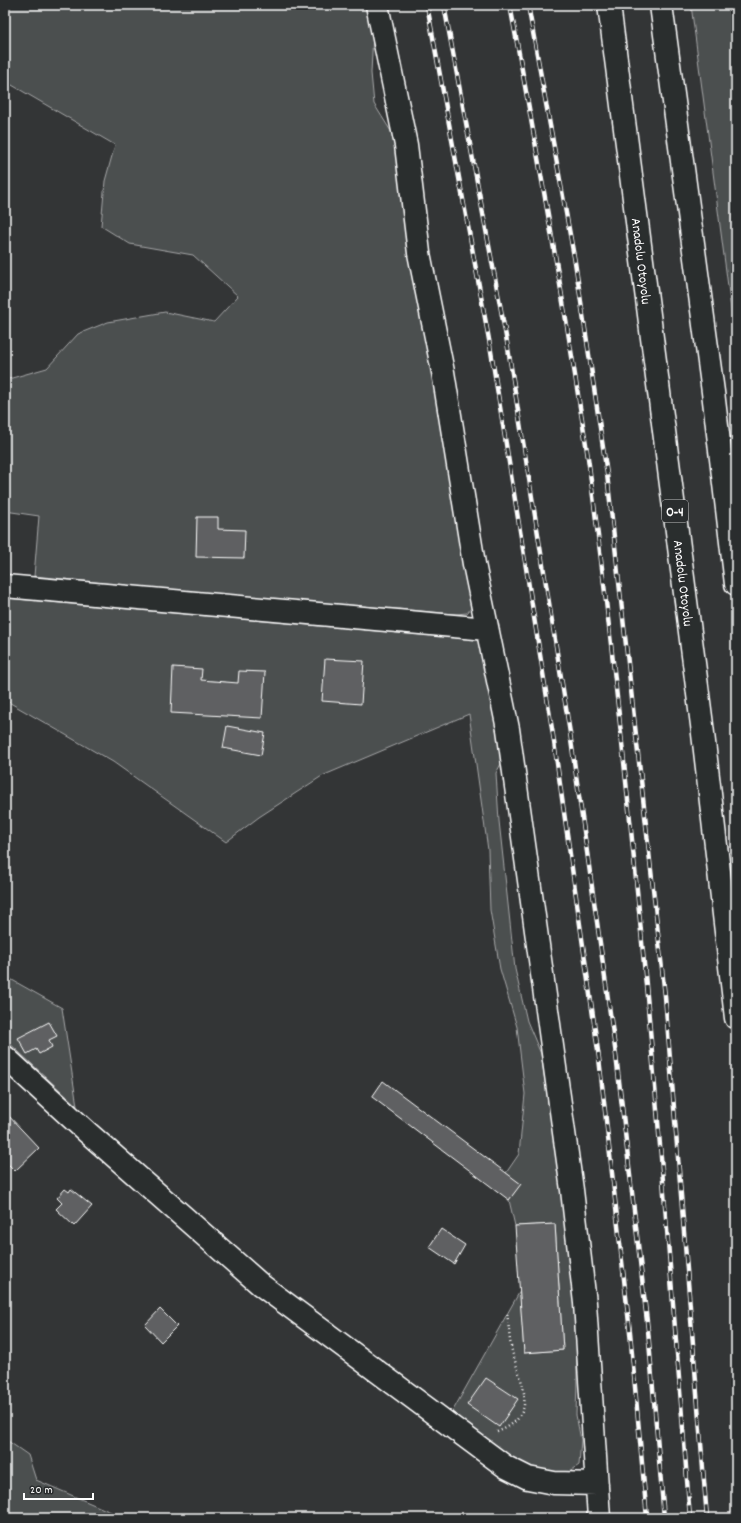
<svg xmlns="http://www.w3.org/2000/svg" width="741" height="1523" viewBox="0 0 741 1523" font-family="Dekko,sans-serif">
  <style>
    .green { fill: #4c4f50; stroke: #a6a7a8 }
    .building { fill: #5f6162; stroke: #fff }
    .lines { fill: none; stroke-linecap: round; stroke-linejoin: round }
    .minor-casing { stroke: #fff; stroke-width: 25 }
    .motorway-casing { stroke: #fff; stroke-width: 25 }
    .path { stroke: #fff; stroke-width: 2.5; stroke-dasharray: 1 3; stroke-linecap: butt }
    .minor { stroke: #2a2d2e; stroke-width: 22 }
    .motorway { stroke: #2a2d2e; stroke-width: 22 }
    .rail-casing { stroke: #fff; stroke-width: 4.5 }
    .rail { stroke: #2a2d2e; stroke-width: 3; stroke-dasharray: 9; stroke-linecap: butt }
    .labels { text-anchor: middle; stroke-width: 3; stroke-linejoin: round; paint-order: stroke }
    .shield { fill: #2a2d2e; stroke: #bfc0c0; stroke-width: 1 }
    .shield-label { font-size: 13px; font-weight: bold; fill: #fff }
    .street-label { font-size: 14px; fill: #fff; stroke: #2a2d2e }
  </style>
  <rect width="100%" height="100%" fill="#333536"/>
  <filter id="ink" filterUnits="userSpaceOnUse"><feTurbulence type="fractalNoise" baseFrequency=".025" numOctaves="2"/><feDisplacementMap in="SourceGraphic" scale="8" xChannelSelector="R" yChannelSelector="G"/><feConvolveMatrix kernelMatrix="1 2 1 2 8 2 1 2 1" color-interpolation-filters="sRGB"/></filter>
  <g filter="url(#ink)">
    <path class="green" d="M5 5H368L373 33 371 73 374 104 392 133 401 178 415 291 436 389 473 606 467 613 456 614 193 592 34 576 39 516 5 511V380L47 368 78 334 108 322 165 312 214 322 238 296 193 255 130 244 101 226 105 181 115 145 5 81Z
      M691 5H736V347Z
      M5 598 478 640 502 736V762L496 773 499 821 515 969 527 1021 541 1054 563 1203 576 1311 577 1377 576 1415 581 1440 579 1465 568 1473H545L502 1456 451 1414 520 1291 524 1353 563 1350 555 1224 515 1226 509 1200 520 1184 506 1173 519 1154 525 1094 517 1027 500 969 490 910 488 850 469 714 322 776 259 817 226 842 113 762 5 700Z
      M5 976 62 1008 77 1106 5 1039Z
      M5 1439 28 1455 36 1480 125 1518H5Z"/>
    <path class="building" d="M5 511 8 512 5 544Z
      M197 517H218V529L245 530 244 558 196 557Z
      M325 659 364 661 361 704 322 701Z
      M173 667 202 669 201 680 238 683 239 671 265 672 262 718 171 713Z
      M227 726 265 733 261 755 223 748Z
      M49 1022 57 1036 49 1040 52 1047 39 1054 36 1049 27 1054 18 1038Z
      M383 1081 521 1184 509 1200 372 1097Z
      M5 1112 39 1148 15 1171 5 1161Z
      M65 1189 69 1192 71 1189 92 1206 74 1226 56 1209 62 1203 57 1198Z
      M555 1224 563 1350 524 1353 515 1226Z
      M441 1229 465 1245 454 1264 429 1247Z
      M160 1309 177 1326 161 1342 145 1325Z
      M486 1378 518 1399 499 1427 467 1405Z"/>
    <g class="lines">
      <defs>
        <path id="minor" d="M377 5 406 145 419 253 443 372 474 564 508 729 572 1190 585 1303 599 1518
          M5 586 487 629
          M5 1057 87 1132 261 1285 506 1467 528 1478 554 1483 597 1484"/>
        <path id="motorway" d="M609 5 702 725 736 1018
          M661 5 713 392 736 584"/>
      </defs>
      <use href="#minor" class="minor-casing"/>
      <use href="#motorway" class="motorway-casing"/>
      <path class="path" d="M497 1432C541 1415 521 1384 512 1351 509 1339 509 1326 507 1313"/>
      <use href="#minor" class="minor"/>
      <use href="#motorway" class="motorway"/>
      <defs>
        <path id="rail" d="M427 5 490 345 553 735 599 1058 630 1332 647 1518
          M444 5 507 342 570 733 616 1055 648 1330 664 1518
          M510 5C533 128 555 251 575 375 580 410 587 445 591 481 636 825 663 1172 690 1518
          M528 5 575 262 607 474 665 996 707 1518"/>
      </defs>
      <use href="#rail" class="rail-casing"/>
      <use href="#rail" class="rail"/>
    </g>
  </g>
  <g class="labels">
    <rect class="shield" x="662" y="500" width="26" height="22" rx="3"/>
    <g class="shield-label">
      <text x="675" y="516">O-4</text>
    </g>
    <g class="street-label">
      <text transform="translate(642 261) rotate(83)" y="5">Anadolu Otoyolu</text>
      <text transform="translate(684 583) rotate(83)" y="5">Anadolu Otoyolu</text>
    </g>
  </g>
  <rect width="741" height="1523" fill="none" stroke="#2a2d2e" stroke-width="20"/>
  <rect x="10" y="10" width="721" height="1503" fill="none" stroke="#fff" stroke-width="1.5" filter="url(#ink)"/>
  <path d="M24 1493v6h69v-6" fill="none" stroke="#ffffff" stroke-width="2"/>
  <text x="30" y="1493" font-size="12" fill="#ffffff" stroke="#2a2d2e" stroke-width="3" paint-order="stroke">20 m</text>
</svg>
